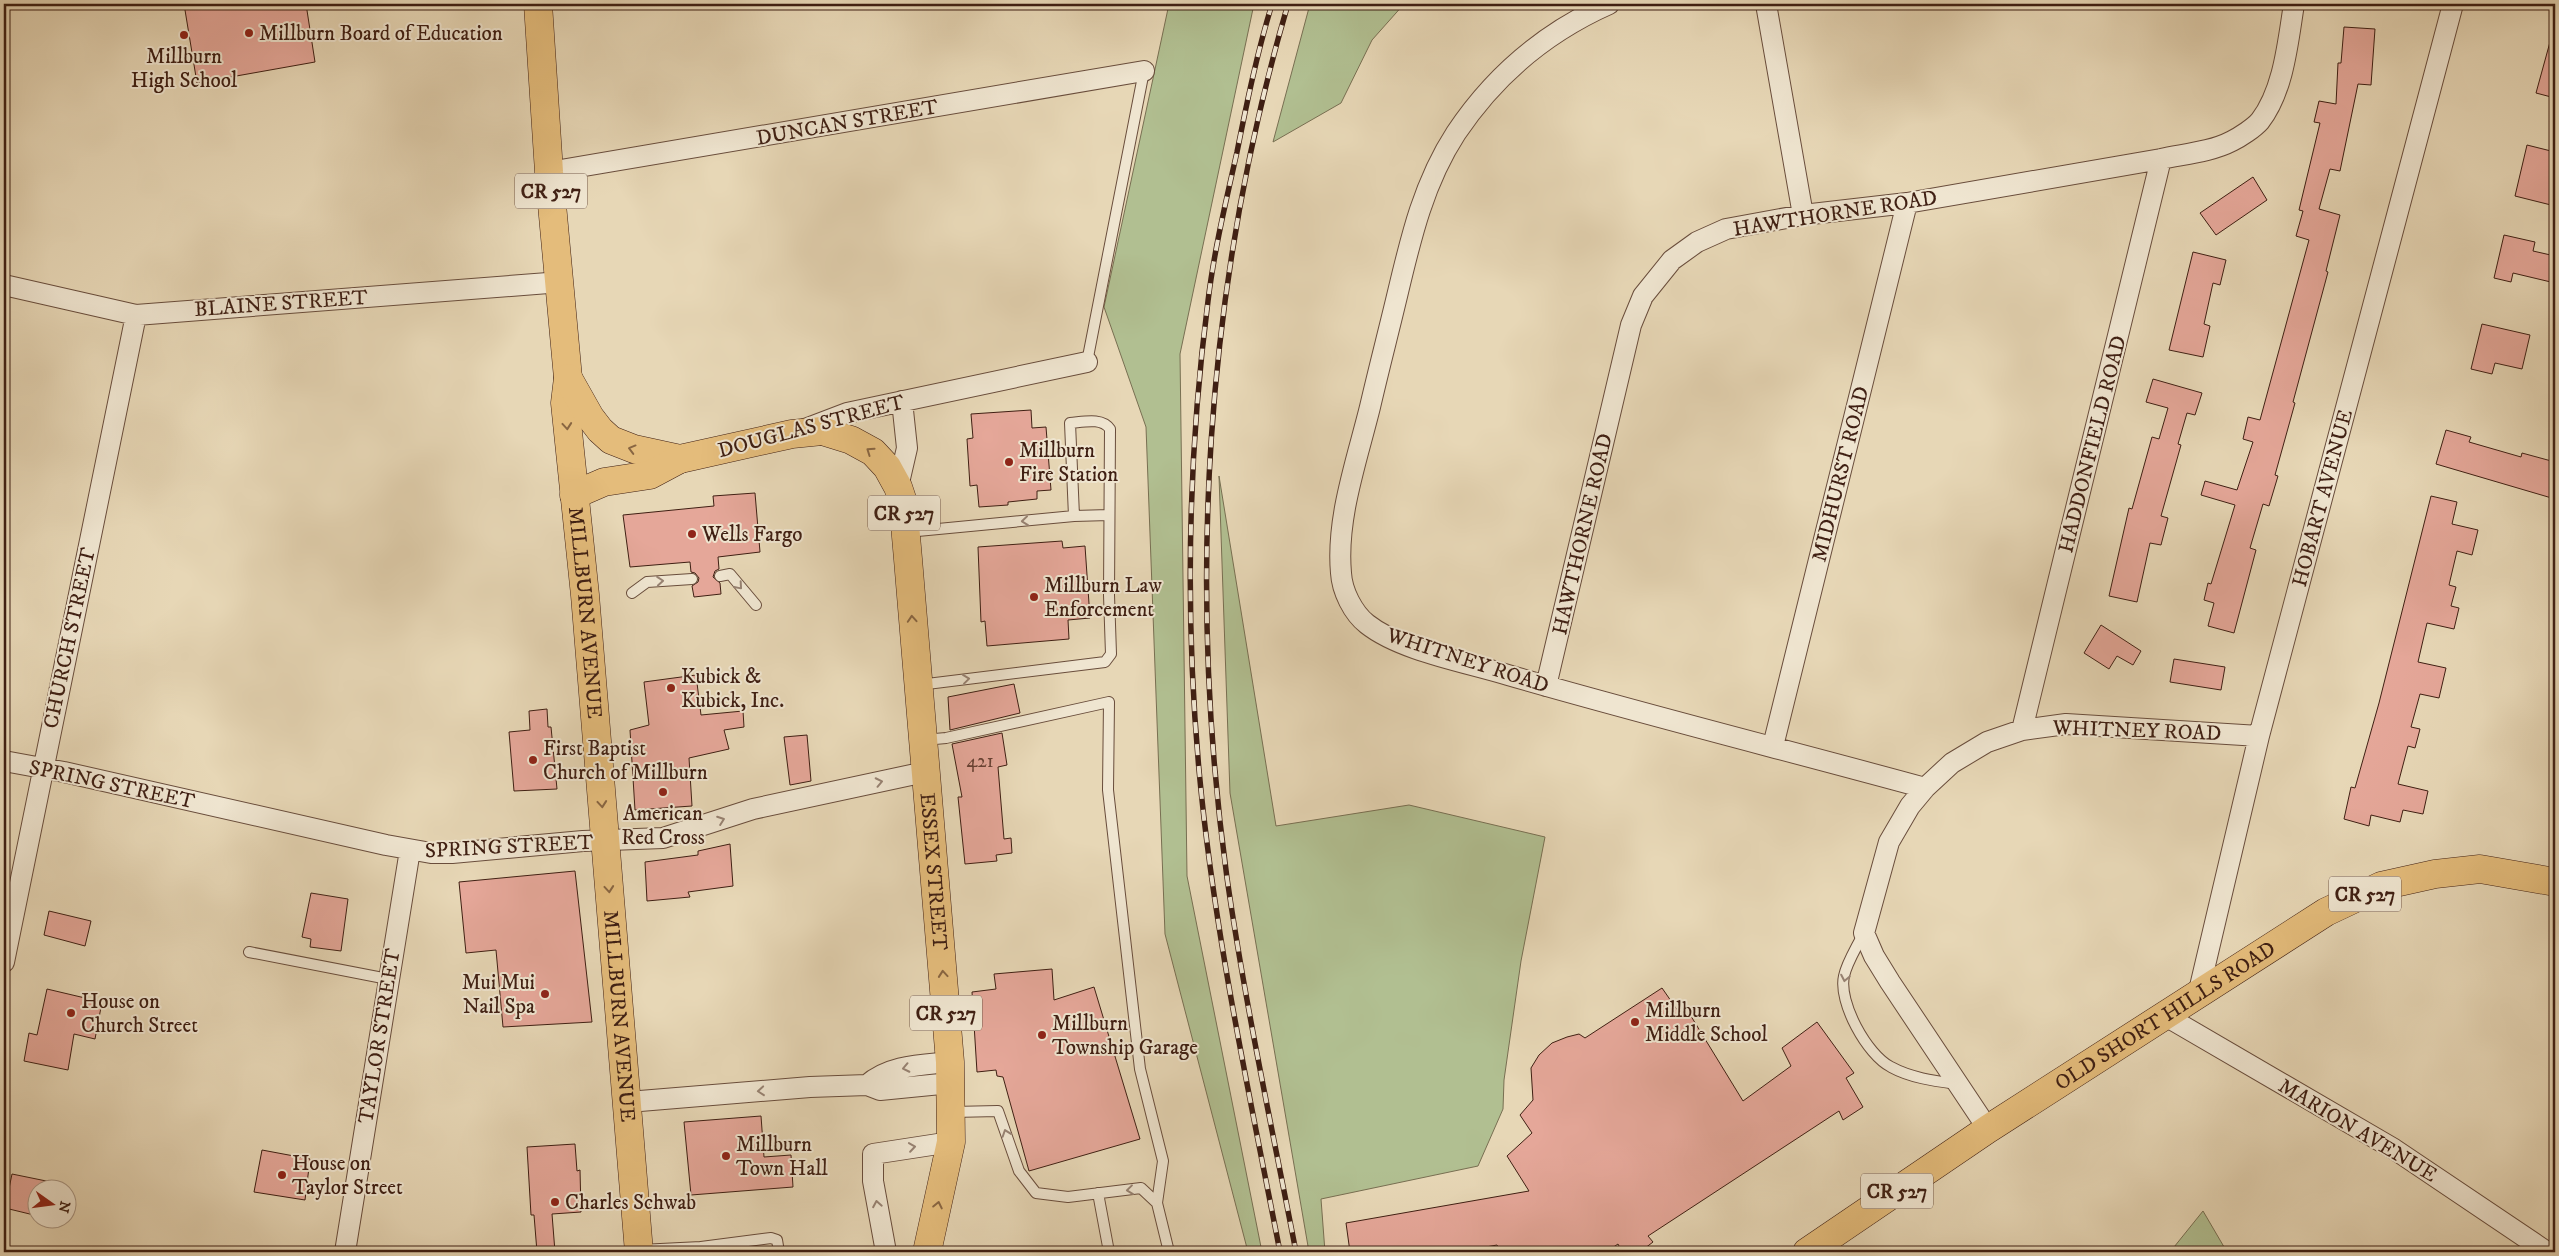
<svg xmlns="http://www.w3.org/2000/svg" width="2559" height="1256" viewBox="0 0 2559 1256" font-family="'IM FELL DW Pica',serif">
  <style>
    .green { fill: #b1bf91; stroke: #786f52 }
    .building { fill: #e5a799; stroke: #3f1f13 }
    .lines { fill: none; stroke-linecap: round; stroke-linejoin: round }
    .lane-casing { stroke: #694d3c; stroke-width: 12 }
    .street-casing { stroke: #694d3c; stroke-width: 22 }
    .primary-casing { stroke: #3f1f13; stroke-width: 29 }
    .lane { stroke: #efe5d0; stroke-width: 10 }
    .street { stroke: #efe5d0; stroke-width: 20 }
    .primary { stroke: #e4bc7b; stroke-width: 28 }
    .rail-casing { stroke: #3f1f13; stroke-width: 5.5 }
    .rail { stroke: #efe5d0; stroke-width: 4; stroke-dasharray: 11; stroke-linecap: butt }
    .oneway { stroke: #896642 }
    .oneway2 { stroke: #978272 }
    .poi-dot { fill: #8f2418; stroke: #efe5d0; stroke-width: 2 }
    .labels { text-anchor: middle; stroke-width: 4; stroke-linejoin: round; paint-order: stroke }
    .number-label { font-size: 19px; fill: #684134 }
    .shield { fill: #efe5d0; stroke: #745a4c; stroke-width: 1 }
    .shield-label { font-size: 20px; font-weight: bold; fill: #3f1f13 }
    .poi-label { font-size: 21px; fill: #3f1f13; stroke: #efe5d0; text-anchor: start }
    .street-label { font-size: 21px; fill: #3f1f13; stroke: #efe5d0 }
  </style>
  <rect width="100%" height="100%" fill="#e7d7b6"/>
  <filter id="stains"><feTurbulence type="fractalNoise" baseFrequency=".004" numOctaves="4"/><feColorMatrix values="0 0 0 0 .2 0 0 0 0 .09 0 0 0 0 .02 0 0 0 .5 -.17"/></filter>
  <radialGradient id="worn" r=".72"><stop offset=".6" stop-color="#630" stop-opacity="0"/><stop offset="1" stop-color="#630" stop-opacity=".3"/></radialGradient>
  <path class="green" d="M1169 4H1254L1180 354 1187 876 1262 1252H1248L1165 934 1146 427 1104 307Z
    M1310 4H1404L1372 40 1341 103 1273 142Z
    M1219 476 1276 826 1409 805 1545 837 1521 961 1504 1080 1503 1109 1478 1166 1321 1199 1325 1252H1309L1230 793Z
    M2203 1211 2227 1252H2170Z"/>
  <path class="building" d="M184 4H306L315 62 197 83Z
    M2344 27 2375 29 2371 85 2358 84 2340 171 2330 169 2319 209 2340 215 2326 271 2328 272 2293 402 2295 403 2275 475 2278 476 2269 506 2263 504 2250 548 2256 550 2234 633 2208 626 2214 603 2204 600 2208 583 2211 584 2235 505 2201 495 2205 481 2237 490 2253 442 2243 439 2248 417 2260 420 2309 240 2296 236 2303 211 2299 210 2320 123 2314 122 2319 101 2336 104 2338 63H2341Z
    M2550 42 2555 43V98L2536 93Z
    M2527 145 2555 152V186L2551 205 2515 196Z
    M2253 177 2267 200 2216 235 2200 213Z
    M2504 235 2535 242 2533 251 2555 256V283L2513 273 2511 282 2494 278Z
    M2193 252 2226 260 2220 285 2213 283 2204 324 2210 326 2203 357 2169 350Z
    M2482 324 2530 335 2522 369 2495 363 2492 374 2471 369Z
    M2153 379 2202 393 2195 415 2187 413 2178 444 2181 445 2161 516 2168 518 2161 545 2150 543 2137 602 2109 596 2129 508 2132 509 2152 437 2159 439 2168 408 2146 402Z
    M1031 410 1032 428 1046 427 1051 490 1037 491V499L1008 502V505L979 507 977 485 970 486 967 439 973 438 971 414Z
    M2446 430 2471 437 2469 442 2521 457 2522 453 2555 462V499L2436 464Z
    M755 493 760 552 718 557 719 569 715 571 713 577 720 583 721 594 694 597 692 586 698 582 699 578 695 573 691 572 690 562 630 567 623 515 714 506 713 496Z
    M2431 496 2457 502 2452 524 2478 530 2472 555 2457 551 2449 585 2456 587 2451 606 2459 608 2454 629 2427 623 2418 662 2446 668 2439 698 2420 694 2411 727 2420 729 2415 748 2408 746 2398 784 2428 791 2423 814 2403 810 2400 822 2371 815 2369 826 2344 819 2351 787 2355 788 2379 703Z
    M1062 541 1063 548 1085 546 1090 618 1068 620 1069 639 987 646 985 621 981 622 978 547Z
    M2101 625 2141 651 2133 665 2117 656 2109 669 2084 653Z
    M2174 659 2225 667 2221 690 2170 682Z
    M696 675 701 715 743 711 744 727 724 730 729 749 689 758 692 806 635 810 630 730 649 725 644 682Z
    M1014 684 1020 713 950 730 948 697Z
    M547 709 548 727H551L557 789 514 791 509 732 530 730 529 711Z
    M1002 733 1007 765 998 767 1004 839 1011 838 1012 853 996 855 997 861 965 864 958 797H962L952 744Z
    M807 735 811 781 790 785 784 737Z
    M730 844 733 886 688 892 690 897 647 901 645 862 698 855V851Z
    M575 871 592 1022 503 1027 496 950 466 953 459 882Z
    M311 893 348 899 341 951 310 947 311 939 302 937Z
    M49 911 91 921 85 946 44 935Z
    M1052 969 1054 1000 1094 987 1140 1139 1029 1171 1003 1077 997 1076 996 1070 977 1072 972 992 996 989 994 974Z
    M1662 988 1678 1011 1686 1008 1743 1101 1791 1066 1782 1048 1817 1022 1854 1073 1846 1078 1863 1107 1843 1120 1839 1111 1648 1236 1653 1242 1640 1252H1622L1618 1244 1606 1252H1501L1497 1245 1458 1252H1350L1346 1223 1529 1191 1507 1156 1532 1133 1520 1115 1533 1100 1531 1068 1539 1055 1552 1043 1567 1037 1579 1034 1585 1038Z
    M47 989 102 1002 95 1039 74 1034 68 1070 24 1061 29 1033 37 1035Z
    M761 1116 764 1157 791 1155 793 1187 691 1195 684 1122Z
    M575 1144 577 1171 580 1170 581 1212 552 1214 555 1252H537L534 1215H531L527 1147Z
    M262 1150 310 1159 305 1200 254 1192Z
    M12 1174 61 1184V1188H38V1216L5 1208Z"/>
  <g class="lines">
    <defs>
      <path id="lane" d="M1087 362 1144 71
        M907 532 1074 516 1109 515
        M720 576 730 574 756 605
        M632 593 647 582 692 579
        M919 685 1105 662 1111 654 1109 595 1110 429C1102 417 1083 422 1070 423L1074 516
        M924 740 946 738 1109 702 1108 790 1140 1069 1163 1161 1157 1203
        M1863 934C1857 947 1847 962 1844 976 1838 1002 1867 1055 1891 1067 1911 1078 1935 1081 1957 1084
        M249 952 388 979
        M953 1112 998 1111 1019 1171 1036 1193 1068 1197 1141 1188 1157 1203 1169 1252
        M1098 1193 1109 1252
        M640 1250 701 1247
        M702 1252 701 1247 771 1238 777 1240 779 1252"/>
      <path id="street" d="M1609 4C1546 32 1494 76 1456 133 1424 182 1411 237 1398 292 1389 330 1379 368 1370 407 1357 460 1336 518 1341 573 1342 591 1353 613 1367 624 1401 651 1466 662 1508 675 1646 715 1786 750 1925 788
        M1766 4 1803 215
        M549 172 1144 71
        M4 285 136 315 561 282
        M805 429 847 413 1087 362
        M898 487 907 448 902 401
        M1546 686 1631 325 1643 296 1672 260 1697 242 1726 229 1803 215 1907 203 2161 159C2184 154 2211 152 2232 141 2240 137 2254 128 2260 121 2284 90 2288 41 2294 4
        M2022 730 2161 159
        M1773 746 1907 203
        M4 761 64 772 386 845 431 853H452L583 841 663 838 753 809 925 772
        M4 962 136 315
        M2198 995 2259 736 2453 4
        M2164 1015 2394 1149 2547 1252
        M867 1085C889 1065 922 1065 950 1062
        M628 1102 810 1087 867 1085 880 1090 951 1083
        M1988 1129 1890 982 1874 956 1864 933 1889 842 1910 806 1925 788 1952 763 1987 742 2022 730 2066 724 2259 736
        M345 1252 410 850
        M886 1252 873 1181V1154L951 1142"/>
      <g id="primary">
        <path id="s1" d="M538 4 549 172 568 378 565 403 585 595 639 1252"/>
        <path id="s2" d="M568 378 590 417 600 430 611 440 634 449 680 459 792 434 822 431 851 440 873 452 887 467 898 487 903 502 908 559 950 1062 951 1142 927 1252"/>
        <path d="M574 495 604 482 650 475 680 459"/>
        <path id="s3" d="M1807 1252 1988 1129 2326 912 2381 886 2435 874 2480 869 2555 882"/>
      </g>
    </defs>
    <use href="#lane" class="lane-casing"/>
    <use href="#street" class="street-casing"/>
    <use href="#primary" class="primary-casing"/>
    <use href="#lane" class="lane"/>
    <use href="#street" class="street"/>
    <use href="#primary" class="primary"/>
    <defs>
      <path id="rail" d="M1272 4C1257 53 1247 102 1237 152 1226 201 1214 251 1208 301 1188 456 1185 615 1199 770 1214 933 1249 1092 1280 1252
        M1288 4C1205 287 1187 586 1227 878 1245 1003 1272 1128 1296 1252"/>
    </defs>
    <use href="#rail" class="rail-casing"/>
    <use href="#rail" class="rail"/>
  </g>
  <defs><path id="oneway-chevron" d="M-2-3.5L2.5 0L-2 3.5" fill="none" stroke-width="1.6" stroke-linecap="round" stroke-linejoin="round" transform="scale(1.25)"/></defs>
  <g class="oneway">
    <use href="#oneway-chevron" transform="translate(567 426) rotate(85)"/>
    <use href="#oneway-chevron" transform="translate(632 449) rotate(-165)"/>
    <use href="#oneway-chevron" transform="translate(870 451) rotate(-145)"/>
    <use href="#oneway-chevron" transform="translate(912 619) rotate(-94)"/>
    <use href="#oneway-chevron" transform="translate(602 804) rotate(85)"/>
    <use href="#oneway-chevron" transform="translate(609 889) rotate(85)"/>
    <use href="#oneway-chevron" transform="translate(943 974) rotate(-95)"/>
    <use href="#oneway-chevron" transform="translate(938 1205) rotate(-78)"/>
  </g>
  <g class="oneway2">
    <use href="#oneway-chevron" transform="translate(1025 521) rotate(174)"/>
    <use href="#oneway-chevron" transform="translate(660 581) rotate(-5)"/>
    <use href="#oneway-chevron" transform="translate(739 586) rotate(49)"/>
    <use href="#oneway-chevron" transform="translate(966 679) rotate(-7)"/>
    <use href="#oneway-chevron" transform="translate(879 782) rotate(-12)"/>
    <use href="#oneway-chevron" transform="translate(721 820) rotate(-20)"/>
    <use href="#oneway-chevron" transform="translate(1845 978) rotate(101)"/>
    <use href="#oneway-chevron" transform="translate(906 1068) rotate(168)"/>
    <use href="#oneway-chevron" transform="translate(761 1091) rotate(175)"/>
    <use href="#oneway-chevron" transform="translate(1006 1133) rotate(-109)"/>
    <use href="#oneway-chevron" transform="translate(912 1147) rotate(-8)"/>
    <use href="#oneway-chevron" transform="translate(1130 1190) rotate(173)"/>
    <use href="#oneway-chevron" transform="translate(877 1204) rotate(-100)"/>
  </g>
  <g class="poi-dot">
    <circle cx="249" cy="33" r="5"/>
    <circle cx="184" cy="35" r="5"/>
    <circle cx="1009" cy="462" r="5"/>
    <circle cx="692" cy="534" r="5"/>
    <circle cx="1034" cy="597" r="5"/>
    <circle cx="671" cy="688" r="5"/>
    <circle cx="533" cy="760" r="5"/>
    <circle cx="663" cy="792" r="5"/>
    <circle cx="545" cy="994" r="5"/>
    <circle cx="71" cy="1013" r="5"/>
    <circle cx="1635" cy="1022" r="5"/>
    <circle cx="1042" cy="1035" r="5"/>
    <circle cx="726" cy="1156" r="5"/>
    <circle cx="282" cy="1175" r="5"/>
    <circle cx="555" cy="1202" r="5"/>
  </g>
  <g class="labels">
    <g class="number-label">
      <text x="980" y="767">421</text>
    </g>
    <g class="shield">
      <rect x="515" y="173.5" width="72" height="35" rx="4"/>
      <rect x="868" y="495.5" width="72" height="35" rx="4"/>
      <rect x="2329" y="876.5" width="72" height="35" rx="4"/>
      <rect x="910" y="995.5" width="72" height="35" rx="4"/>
      <rect x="1861" y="1173.5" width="72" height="35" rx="4"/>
    </g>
    <g class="shield-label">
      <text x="551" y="198">CR 527</text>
      <text x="904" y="520">CR 527</text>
      <text x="2365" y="901">CR 527</text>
      <text x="946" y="1020">CR 527</text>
      <text x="1897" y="1198">CR 527</text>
    </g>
    <g class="poi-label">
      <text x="259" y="40">Millburn Board of Education</text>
      <text x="184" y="63" text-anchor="middle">Millburn<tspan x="184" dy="24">High School</tspan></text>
      <text x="1019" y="457">Millburn<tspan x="1019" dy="24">Fire Station</tspan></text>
      <text x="702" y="541">Wells Fargo</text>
      <text x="1044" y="592">Millburn Law<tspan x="1044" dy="24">Enforcement</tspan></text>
      <text x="681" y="683">Kubick &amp;<tspan x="681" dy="24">Kubick, Inc.</tspan></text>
      <text x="543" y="755">First Baptist<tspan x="543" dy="24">Church of Millburn</tspan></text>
      <text x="663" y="820" text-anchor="middle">American<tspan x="663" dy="24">Red Cross</tspan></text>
      <text x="535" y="989" text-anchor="end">Mui Mui<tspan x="535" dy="24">Nail Spa</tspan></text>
      <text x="81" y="1008">House on<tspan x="81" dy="24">Church Street</tspan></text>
      <text x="1645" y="1017">Millburn<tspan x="1645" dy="24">Middle School</tspan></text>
      <text x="1052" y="1030">Millburn<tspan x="1052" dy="24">Township Garage</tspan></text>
      <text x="736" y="1151">Millburn<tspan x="736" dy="24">Town Hall</tspan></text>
      <text x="292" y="1170">House on<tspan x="292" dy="24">Taylor Street</tspan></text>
      <text x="565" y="1209">Charles Schwab</text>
    </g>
    <g class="street-label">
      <text transform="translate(847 122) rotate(-10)" y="7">DUNCAN STREET</text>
      <text transform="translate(1835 213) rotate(-9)" y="7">HAWTHORNE ROAD</text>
      <text transform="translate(281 303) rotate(-4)" y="7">BLAINE STREET</text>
      <text transform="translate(811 426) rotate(-15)" y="7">DOUGLAS STREET</text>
      <text transform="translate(2092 444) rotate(-76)" y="7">HADDONFIELD ROAD</text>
      <text transform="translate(1840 474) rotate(-76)" y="7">MIDHURST ROAD</text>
      <text transform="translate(2322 498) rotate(-75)" y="7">HOBART AVENUE</text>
      <text transform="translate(1582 534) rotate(-77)" y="7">HAWTHORNE ROAD</text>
      <text dy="7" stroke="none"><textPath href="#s1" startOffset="611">MILLBURN AVENUE</textPath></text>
      <text transform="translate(69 638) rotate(-78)" y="7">CHURCH STREET</text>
      <text transform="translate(1468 660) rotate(18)" y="7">WHITNEY ROAD</text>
      <text transform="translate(2137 730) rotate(2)" y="7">WHITNEY ROAD</text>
      <text transform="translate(112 784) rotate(12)" y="7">SPRING STREET</text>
      <text transform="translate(509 846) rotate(-3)" y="7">SPRING STREET</text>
      <text dy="7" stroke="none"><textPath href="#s2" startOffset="778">ESSEX STREET</textPath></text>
      <text dy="7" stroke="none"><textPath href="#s3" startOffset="429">OLD SHORT HILLS ROAD</textPath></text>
      <text dy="7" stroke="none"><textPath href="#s1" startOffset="1016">MILLBURN AVENUE</textPath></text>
      <text transform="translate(379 1036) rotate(-81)" y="7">TAYLOR STREET</text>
      <text transform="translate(2358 1130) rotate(31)" y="7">MARION AVENUE</text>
    </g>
  </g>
  <rect width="2559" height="1256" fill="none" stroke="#e7d7b6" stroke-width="20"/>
  <rect x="5" y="5" width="2549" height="1246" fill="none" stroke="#3f1f13" stroke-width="2.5"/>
  <rect x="10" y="10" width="2539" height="1236" fill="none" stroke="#3f1f13"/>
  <g transform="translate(52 1204) rotate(104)"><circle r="24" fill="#efe5d0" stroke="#a99684"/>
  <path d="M0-4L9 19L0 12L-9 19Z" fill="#8f2418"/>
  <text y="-8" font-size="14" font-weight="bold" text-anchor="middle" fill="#3f1f13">N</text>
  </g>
  <rect width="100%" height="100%" filter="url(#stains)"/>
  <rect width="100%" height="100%" fill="url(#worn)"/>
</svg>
